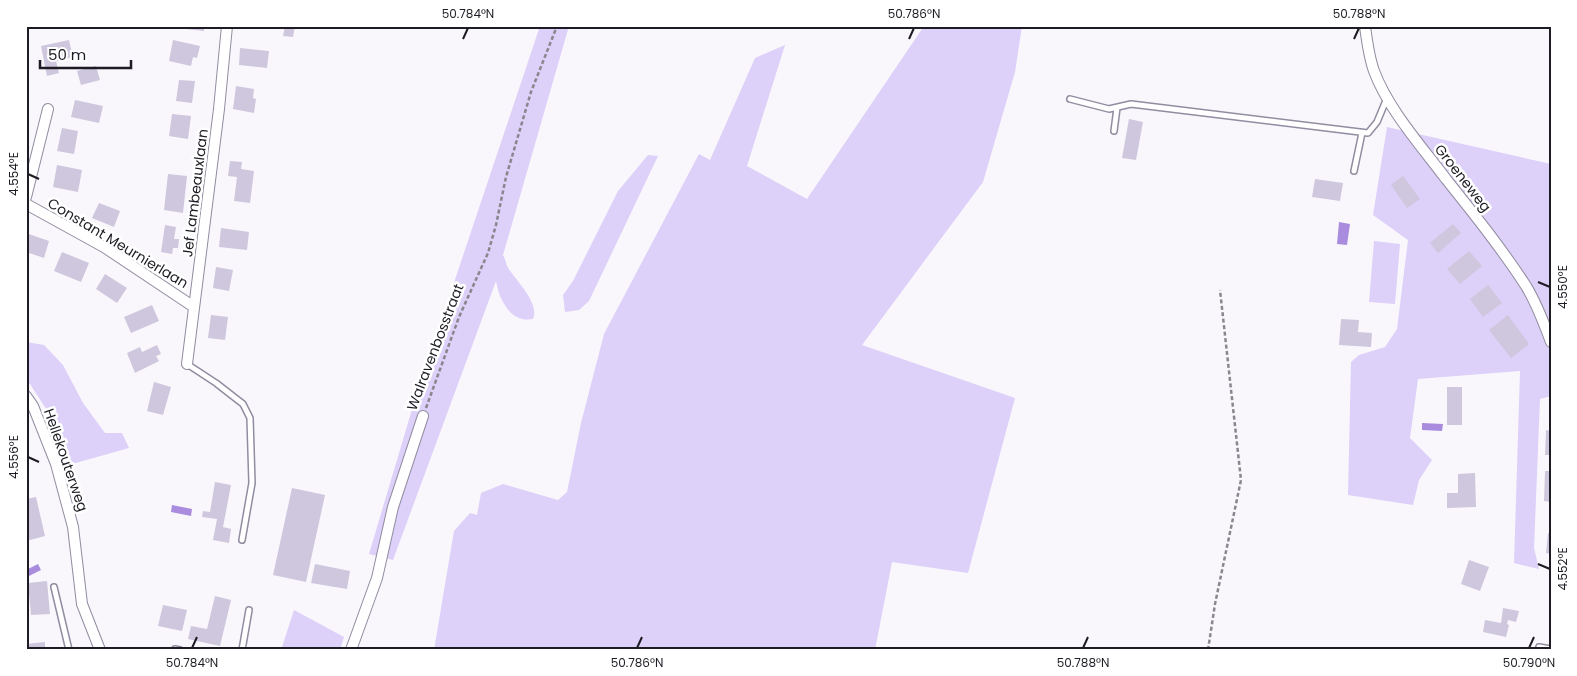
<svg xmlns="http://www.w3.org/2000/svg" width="1577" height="676" viewBox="0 0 1577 676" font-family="Poppins,sans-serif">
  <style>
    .green { fill: #ddd0f9 }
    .water { fill: #aa8cdf }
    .building { fill: #cec7dd }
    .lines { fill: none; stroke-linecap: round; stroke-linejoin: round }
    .service-casing { stroke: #928ca0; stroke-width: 8 }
    .minor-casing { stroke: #928ca0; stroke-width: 12 }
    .path { stroke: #89878d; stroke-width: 2.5; stroke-dasharray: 4 2.5; stroke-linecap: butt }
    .service { stroke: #fff; stroke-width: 5 }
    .minor { stroke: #fff; stroke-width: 10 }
    .ticks { fill: none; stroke: #1d1b23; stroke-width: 2 }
    .labels { text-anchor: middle; stroke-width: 5; stroke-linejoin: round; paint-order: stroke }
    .street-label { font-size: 14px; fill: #1d1b23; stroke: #fff }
    .neatline { fill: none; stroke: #1d1b23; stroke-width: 2 }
    .ticks-label { font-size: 12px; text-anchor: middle; fill: #1d1b23 }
  </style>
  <rect width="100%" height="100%" fill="#f9f7fc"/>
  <path class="green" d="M540 26H569L503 255C505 258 506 263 507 266 515 280 540 302 533 319 516 322 507 311 500 296 498 291 497 285 496 281L393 560 369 554 416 396Z
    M924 26H1022L1015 72 983 182 862 345 1015 398 968 573 892 562 875 650H434L454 531 470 513 477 515 481 493 503 484 558 500 567 492 581 423 604 334 699 154 710 160 755 58 785 45 747 166 807 199Z
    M1387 127 1551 164V396L1540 399 1534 548 1539 569 1514 563 1520 371 1418 379 1410 438 1432 460 1419 480 1413 505 1348 495 1351 362 1359 355 1385 347 1397 329 1408 240 1373 215Z
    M648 155 658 156 589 301 579 310 565 312 563 295 573 281 618 191Z
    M1374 241 1400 244 1395 304 1369 302Z
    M26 342 44 345 63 365 83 403 105 433H122L129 448 65 466 50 415 30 384 26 382Z
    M294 610 344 637 340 650H281Z"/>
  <path class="water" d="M1339 222 1350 224 1347 245 1337 244Z
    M1422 423 1443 424 1442 431 1422 430Z
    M172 505 192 509 191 516 171 512Z
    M38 564 41 570 27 577 26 570Z"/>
  <path class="building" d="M186 26H204V31L186 29Z
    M285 26H295L293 37 283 36Z
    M69 40 73 57 56 61 59 73 47 76 41 46Z
    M173 40 200 46 197 58 193 57 191 66 169 61Z
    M240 48 269 51 267 68 239 65Z
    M96 66 100 80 81 85 77 71Z
    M179 80 195 81 192 103 176 101Z
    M236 86 254 89 253 98 256 99 254 113 233 109Z
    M75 100 103 106 99 123 71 117Z
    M172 114 191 116 188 139 169 136Z
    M1129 119 1143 122 1136 160 1122 158Z
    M62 128 78 131 74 154 57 151Z
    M230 161 242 162 241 169 254 171 250 203 234 201 237 177 228 176Z
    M57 165 82 170 78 192 53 187Z
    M168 174 187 176 183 213 164 210Z
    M1403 176 1420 199 1407 208 1391 185Z
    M1315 179 1343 183 1340 201 1312 197Z
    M99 203 120 211 114 227 92 218Z
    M1453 224 1461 233 1438 253 1430 243Z
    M165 225 176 227 174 239H179L178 248H173L172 254 161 252Z
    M221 228 249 232 247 250 219 247Z
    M26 233 49 241 44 258 26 252Z
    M1469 251 1482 266 1460 284 1447 269Z
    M62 252 89 263 81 282 54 271Z
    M216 267 233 270 229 291 213 288Z
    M105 274 127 288 117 303 96 289Z
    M1488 285 1502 303 1483 317 1470 299Z
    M152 305 159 321 131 333 124 317Z
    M211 315 228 317 225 340 208 338Z
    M1508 315 1529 344 1511 358 1489 330Z
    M1341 319 1359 320 1358 332 1372 333 1371 347 1339 345Z
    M157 345 161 354 156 356 159 361 135 373 127 353 140 347 142 352Z
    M154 382 171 387 163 415 147 411Z
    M1447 387H1462V425H1447Z
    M1546 430 1551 431V455H1545Z
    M1545 471H1551V502L1544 501Z
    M1475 473 1476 507 1447 508V493H1458V474Z
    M215 482 231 485 223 527 231 529 229 543 213 540 217 519 202 517 203 511 210 512Z
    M292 488 325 495 306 582 273 575Z
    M36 497 45 536 26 541V499Z
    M1548 533H1551V554L1546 553Z
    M1469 560 1489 567 1480 591 1461 584Z
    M315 564 350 571 347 589 311 583Z
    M47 581 50 614 31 615 28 583Z
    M215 596 231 600 220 646 188 639 191 626 207 629Z
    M163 605 187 610 182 631 158 626Z
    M1503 608 1519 611 1516 622 1508 620 1507 624 1509 625 1506 637 1483 632 1485 620 1501 623Z
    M45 642V650H26V644Z"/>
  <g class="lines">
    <defs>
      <path id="service" d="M1070 99 1109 109 1131 104 1368 133 1377 122 1387 98
        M1114 131 1117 108
        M1354 171 1362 133
        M187 364 216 383 243 404 250 418 252 483 242 540
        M54 587 69 650
        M1539 647 1551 649
        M175 649 180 650
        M242 650 249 610"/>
      <path id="minor" d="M1365 26C1367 42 1369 57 1374 71 1388 109 1422 147 1446 179 1474 214 1502 249 1526 286 1537 304 1544 323 1551 342
        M26 197 48 109
        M26 204 104 247 194 307
        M187 364 219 109 227 26
        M26 396 33 406 56 464 73 527 82 604 100 650
        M351 650 377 578 393 507 423 416"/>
    </defs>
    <use href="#service" class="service-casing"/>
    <use href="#minor" class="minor-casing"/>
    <path class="path" d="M426 408 459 317 488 253 496 225 506 177 531 92 557 26
      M1208 650 1215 604 1241 480 1220 290"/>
    <use href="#service" class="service"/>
    <use href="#minor" class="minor"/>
  </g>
  <path class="ticks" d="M463 39 468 28M909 39 914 28M1354 39 1359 28M28 174 39 179M1538 282 1550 287M28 457 39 462M1538 564 1550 569M192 648 197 637M637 648 642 637M1083 648 1088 637M1529 648 1534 637"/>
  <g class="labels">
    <g class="street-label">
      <text transform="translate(1463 178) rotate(52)" y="5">Groeneweg</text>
      <text transform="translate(195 193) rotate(-83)" y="5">Jef Lambeauxlaan</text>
      <text transform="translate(118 243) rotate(31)" y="5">Constant Meurnierlaan</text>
      <text transform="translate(435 347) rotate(-69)" y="5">Walravenbosstraat</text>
      <text transform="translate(66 460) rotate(71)" y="5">Hellekouterweg</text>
    </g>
  </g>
  <rect width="1577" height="676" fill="none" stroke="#ffffff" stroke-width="55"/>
  <path d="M40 60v8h91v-8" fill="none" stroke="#1d1b23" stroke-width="2.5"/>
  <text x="48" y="60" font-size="15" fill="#1d1b23" stroke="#ffffff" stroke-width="4" paint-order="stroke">50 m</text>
  <rect x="28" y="28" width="1522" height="620" class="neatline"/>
  <g class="ticks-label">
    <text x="468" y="18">50.784°N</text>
    <text x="914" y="18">50.786°N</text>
    <text x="1359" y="18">50.788°N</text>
    <text transform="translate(14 174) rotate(-90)" y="4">4.554°E</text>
    <text transform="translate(1563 287) rotate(-90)" y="4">4.550°E</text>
    <text transform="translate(14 457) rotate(-90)" y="4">4.556°E</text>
    <text transform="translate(1563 569) rotate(-90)" y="4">4.552°E</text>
    <text x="192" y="667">50.784°N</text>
    <text x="637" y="667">50.786°N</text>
    <text x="1083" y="667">50.788°N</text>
    <text x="1529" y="667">50.790°N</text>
  </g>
</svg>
